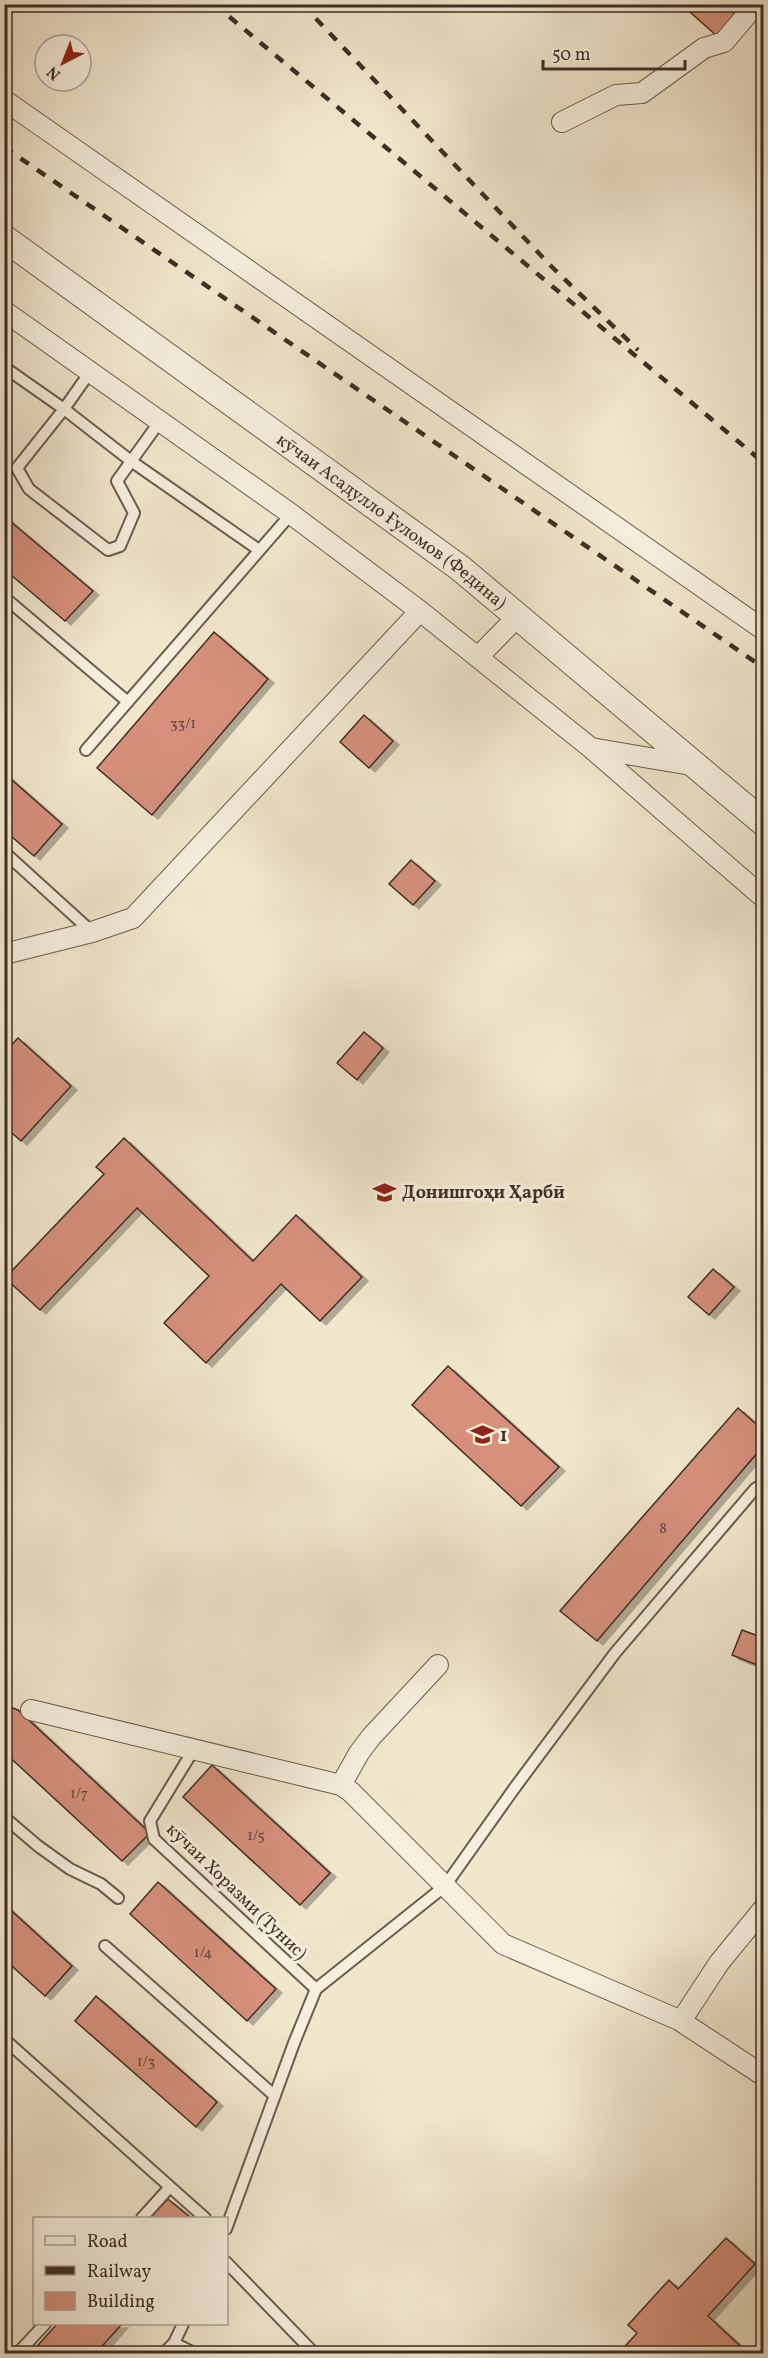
<svg xmlns="http://www.w3.org/2000/svg" width="768" height="2358" viewBox="0 0 768 2358" font-family="Vollkorn,serif">
  <style>
    .building { fill: #d6907b; stroke: #3e2e24; stroke-width: 1.5; filter: url(#shadow) }
    .lines { fill: none; stroke-linecap: round; stroke-linejoin: round }
    .service-casing { stroke: #6b5c4e; stroke-width: 14 }
    .minor-casing { stroke: #6b5c4e; stroke-width: 22 }
    .tertiary-casing { stroke: #6b5c4e; stroke-width: 28 }
    .service { stroke: #f6efde; stroke-width: 10 }
    .minor { stroke: #f6efde; stroke-width: 20 }
    .tertiary { stroke: #f6efde; stroke-width: 26 }
    .rail { stroke: #3e2e24; stroke-width: 4.5; stroke-dasharray: 10 10; stroke-linecap: butt }
    .labels { text-anchor: middle; stroke-width: 6; stroke-linejoin: round; paint-order: stroke }
    .number-label { font-size: 15px; fill: #64463a }
    .street-label { font-size: 18px; fill: #3e2e24; stroke: #f6efde }
    .poi-label { font-size: 18px; font-weight: bold; fill: #3e2e24; stroke: #f6efde; text-anchor: start }
  </style>
  <defs>
    <filter id="shadow"><feDropShadow dx="6" dy="4" stdDeviation="0" flood-color="#0004"/></filter>
  </defs>
  <rect width="100%" height="100%" fill="#f1e7cd"/>
  <filter id="stains"><feTurbulence type="fractalNoise" baseFrequency=".00333" numOctaves="4"/><feColorMatrix values="0 0 0 0 .2 0 0 0 0 .09 0 0 0 0 .02 0 0 0 .5 -.17"/></filter>
  <radialGradient id="worn" r=".72"><stop offset=".6" stop-color="#630" stop-opacity="0"/><stop offset="1" stop-color="#630" stop-opacity=".3"/></radialGradient>
  <path class="building" d="M681 4H724L737 16 718 37Z
    M4 516 93 591 65 621 4 569Z
    M214 632 268 679 152 815 97 768Z
    M364 715 393 741 369 768 340 742Z
    M4 773 62 824 34 856 4 830Z
    M411 860 435 881 413 905 389 884Z
    M364 1032 383 1048 357 1080 337 1063Z
    M18 1038 71 1086 21 1141 4 1126V1053Z
    M124 1138 253 1261 296 1215 362 1277 320 1321 281 1284 206 1363 164 1323 209 1276 137 1208 40 1310 5 1278 104 1174 96 1167Z
    M713 1269 734 1287 709 1315 688 1297Z
    M448 1366 559 1467 521 1506 412 1405Z
    M738 1408 764 1431V1445L597 1641 560 1611Z
    M742 1630 764 1638 762 1667 732 1655Z
    M4 1705 18 1710 150 1833 122 1861 4 1752Z
    M212 1765 330 1873 300 1905 183 1797Z
    M158 1882 276 1989 247 2021 130 1914Z
    M4 1904 72 1966 45 1996 4 1959Z
    M96 1996 217 2102 196 2127 75 2021Z
    M168 2199 191 2218H150Z
    M726 2238 755 2264 708 2316 749 2354H618L637 2333 628 2325 669 2280 678 2289Z
    M57 2324H122L95 2354H30Z"/>
  <g class="lines">
    <defs>
      <path id="service" d="M4 367 64 409 131 461 259 550
        M90 372 64 409 17 468 29 489 108 550 120 546 134 513 117 481 160 421
        M4 597 128 702
        M86 750 291 514
        M4 852 92 932
        M194 1749 150 1821 154 1839 316 1989
        M4 1817 38 1846 70 1869 101 1884 118 1898
        M105 1946 275 2096
        M4 2039 205 2218
        M142 2218 170 2187
        M226 2229 294 2043 316 1989 445 1886 516 1786 615 1653 755 1489 764 1483
        M226 2262 315 2354
        M174 2343 196 2354
        M17 2354 45 2324
        M163 2354 174 2343 183 2324"/>
      <path id="minor" d="M4 100 764 630
        M562 122 616 95 642 93 704 48 724 42 756 4
        M4 311 291 514 420 611 591 748 764 898
        M478 657 518 616
        M591 748 697 766
        M4 954 92 932 133 918 420 611
        M31 1710 341 1785 351 1792 503 1944 679 2020 764 2076
        M341 1785 359 1753 371 1737 438 1665
        M681 2021 719 1963 764 1908"/>
      <g id="tertiary">
        <path id="s1" d="M4 238 460 568 764 823"/>
      </g>
    </defs>
    <use href="#service" class="service-casing"/>
    <use href="#minor" class="minor-casing"/>
    <use href="#tertiary" class="tertiary-casing"/>
    <use href="#service" class="service"/>
    <use href="#minor" class="minor"/>
    <use href="#tertiary" class="tertiary"/>
    <path class="rail" d="M214 4 764 463
      M302 4 552 267 638 350
      M4 147 764 668"/>
  </g>
  <defs>
    <symbol id="university-bare" viewBox="-9 -9 18 18"><path d="M0-5L7-2L0 1L-7-2ZM-4 1L0 2.5L4 1V4Q0 6-4 4Z" fill="#8f2418" stroke="#f6efde" stroke-width="2.5" paint-order="stroke"/></symbol>
  </defs>
  <g fill-rule="evenodd">
    <use href="#university-bare" x="368" y="1176" width="33" height="33"/>
    <use href="#university-bare" x="466" y="1418" width="33" height="33"/>
  </g>
  <g class="labels">
    <g class="number-label">
      <text x="183" y="728">33/1</text>
      <text x="663" y="1533">8</text>
      <text x="79" y="1798">1/7</text>
      <text x="256" y="1840">1/5</text>
      <text x="203" y="1957">1/4</text>
      <text x="146" y="2066">1/3</text>
    </g>
    <g class="street-label">
      <text dy="6" stroke="none"><textPath href="#s1" startOffset="480">кӯчаи Асадулло Ғуломов (Федина)</textPath></text>
      <text transform="translate(237 1891) rotate(44)" y="6">кӯчаи Хоразми (Тунис)</text>
    </g>
    <g class="poi-label">
      <text x="402" y="1198">Донишгоҳи Ҳарбӣ</text>
      <text x="500" y="1441">1</text>
    </g>
  </g>
  <rect width="768" height="2358" fill="none" stroke="#f1e7cd" stroke-width="24"/>
  <rect x="6" y="6" width="756" height="2346" fill="none" stroke="#3e2e24" stroke-width="3"/>
  <rect x="12" y="12" width="744" height="2334" fill="none" stroke="#3e2e24" stroke-width="1.5"/>
  <rect x="33" y="2217" width="195" height="108" fill="#f6efde" stroke="#aca294" stroke-width="1.5"/>
  <rect x="45" y="2236" width="30" height="9" fill="#f6efde" stroke="#aca294" stroke-width="1.5"/>
  <text x="87" y="2247" font-size="18" fill="#3e2e24">Road</text>
  <rect x="45" y="2266" width="30" height="9" fill="#3e2e24" stroke="#aca294" stroke-width="1.5"/>
  <text x="87" y="2277" font-size="18" fill="#3e2e24">Railway</text>
  <rect x="45" y="2292" width="30" height="18" fill="#d6907b" stroke="#aca294" stroke-width="1.5"/>
  <text x="87" y="2307" font-size="18" fill="#3e2e24">Building</text>
  <g transform="translate(63 63) rotate(222)"><circle r="28" fill="#f6efde" stroke="#aca294" stroke-width="1.5"/>
  <path d="M0-4.5L10 22L0 15L-10 22Z" fill="#8f2418"/>
  <text y="-9" font-size="16" font-weight="bold" text-anchor="middle" fill="#3e2e24">N</text>
  </g>
  <path d="M543 60v9h142v-9" fill="none" stroke="#3e2e24" stroke-width="3"/>
  <text x="552" y="60" font-size="18" fill="#3e2e24" stroke="#f6efde" stroke-width="4.5" paint-order="stroke">50 m</text>
  <rect width="100%" height="100%" filter="url(#stains)"/>
  <rect width="100%" height="100%" fill="url(#worn)"/>
</svg>
